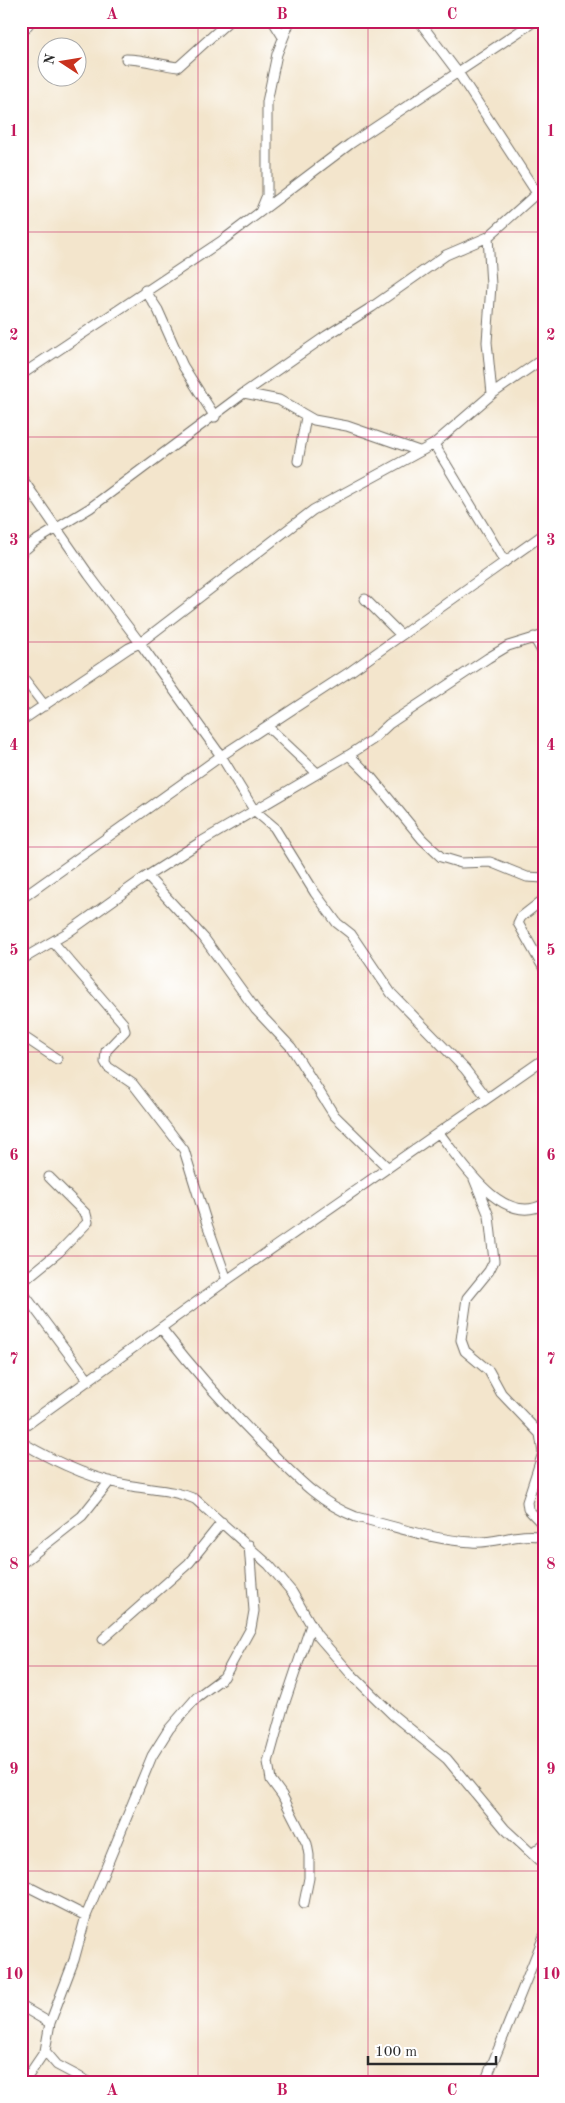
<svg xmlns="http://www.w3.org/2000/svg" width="565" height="2103" viewBox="0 0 565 2103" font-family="'Old Standard TT',serif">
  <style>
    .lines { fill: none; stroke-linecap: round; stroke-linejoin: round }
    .minor-casing { stroke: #716c63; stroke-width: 11 }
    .minor { stroke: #fff; stroke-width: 9 }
    .grid { fill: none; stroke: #c2185b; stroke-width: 1; stroke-opacity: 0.55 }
    .neatline { fill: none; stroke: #c2185b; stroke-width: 2 }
    .grid-label { font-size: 16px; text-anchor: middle; font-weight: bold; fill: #c2185b }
  </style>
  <rect width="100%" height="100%" fill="#fff"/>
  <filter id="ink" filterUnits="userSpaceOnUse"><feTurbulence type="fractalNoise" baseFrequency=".02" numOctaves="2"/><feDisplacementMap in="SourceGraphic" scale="10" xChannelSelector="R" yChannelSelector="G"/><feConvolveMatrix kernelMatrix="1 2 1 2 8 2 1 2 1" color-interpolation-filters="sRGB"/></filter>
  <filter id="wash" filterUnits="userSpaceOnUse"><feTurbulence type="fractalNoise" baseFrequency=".0096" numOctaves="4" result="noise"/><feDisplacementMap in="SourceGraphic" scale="20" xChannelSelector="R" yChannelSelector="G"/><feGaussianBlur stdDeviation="1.12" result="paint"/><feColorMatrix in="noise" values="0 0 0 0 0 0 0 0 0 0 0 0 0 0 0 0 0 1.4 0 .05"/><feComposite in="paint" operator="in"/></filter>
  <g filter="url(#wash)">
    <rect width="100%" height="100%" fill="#f3e5cc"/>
  </g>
  <g filter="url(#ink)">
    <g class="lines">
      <defs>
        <path id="minor" d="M273 21 283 37
          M419 21 459 74 544 204
          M21 34 31 21
          M126 59C144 59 160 65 178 67L229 21
          M260 212 267 195V102L277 54 290 21
          M488 237 491 285 487 342 492 394
          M145 290 158 310 183 366 215 417
          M21 375 223 240 350 144 535 21
          M244 393 279 400 314 420 347 426 419 451
          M434 444 505 562
          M298 461 306 417
          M21 477 89 575 140 643 313 510 434 444 492 394 544 358
          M21 553 34 542 90 508 244 393 326 336 372 307 446 255 488 237 536 194 544 191
          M365 599 401 635
          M534 637 544 655
          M21 675 45 706
          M21 721 129 648 140 643 221 756 254 810 274 827 315 893 337 923 351 934 391 993 465 1069 487 1098
          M267 726 317 773
          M349 755 371 777 422 839 441 857 461 863 490 862 527 877 544 878
          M147 876 204 938 256 1010 291 1047 334 1115 387 1167
          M21 899 221 756 351 671 544 534
          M544 899 521 917 518 923 544 969
          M53 942 123 1023 125 1031 106 1051 105 1062 108 1067 133 1084 184 1150 207 1224 227 1280
          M21 960 67 933 144 878 199 843 349 755 372 740 389 724 488 658 508 646 544 635
          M21 1035 57 1059
          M439 1133C461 1161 502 1228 544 1204
          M474 1179 489 1216 494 1261 489 1271 467 1298 461 1340 465 1351 489 1371 501 1393 540 1434 543 1453 527 1502 528 1509 544 1526
          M21 1283 59 1252 88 1222 86 1214 49 1177
          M21 1290 89 1381
          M161 1328C194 1370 229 1410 267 1448 294 1475 319 1503 356 1517 394 1526 433 1540 472 1542 496 1544 520 1531 544 1537
          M21 1429 227 1280 544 1059
          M21 1442C55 1462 92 1480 132 1486 154 1490 174 1490 195 1499L269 1565 292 1592 317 1635 350 1673 393 1715 447 1759 505 1829 544 1865
          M21 1564 82 1516 110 1481
          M103 1639 189 1563 222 1522
          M532 1854 544 1844
          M21 1883 86 1916
          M304 1903 309 1878V1855L307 1844 282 1795 271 1780 268 1762 283 1708 311 1625
          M21 2006 50 2023
          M24 2082 45 2051
          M89 2082 57 2065 45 2051 50 2023 74 1960 86 1916 152 1756 169 1729 197 1697 224 1677 251 1628 254 1611 249 1545
          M485 2082 544 1936"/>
      </defs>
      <use href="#minor" class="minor-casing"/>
      <use href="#minor" class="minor"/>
    </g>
  </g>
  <path class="grid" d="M198 21V2082M368 21V2082M21 232H544M21 437H544M21 642H544M21 847H544M21 1052H544M21 1256H544M21 1461H544M21 1666H544M21 1871H544"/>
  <rect width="565" height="2103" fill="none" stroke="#fff" stroke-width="55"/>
  <g transform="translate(62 62) rotate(282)"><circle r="24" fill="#ffffff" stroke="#aaaaaa"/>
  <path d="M0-4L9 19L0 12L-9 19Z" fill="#c8321e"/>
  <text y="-8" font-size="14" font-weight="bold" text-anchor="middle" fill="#2b2b2b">N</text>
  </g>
  <path d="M368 2056v8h128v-8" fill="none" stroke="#2b2b2b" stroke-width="2.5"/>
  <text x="375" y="2056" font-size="15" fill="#2b2b2b" stroke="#ffffff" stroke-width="4" paint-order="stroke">100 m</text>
  <rect x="28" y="28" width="510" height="2048" class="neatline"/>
  <g class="grid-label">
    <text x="112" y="19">A</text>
    <text x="282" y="19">B</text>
    <text x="452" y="19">C</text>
    <text x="14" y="136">1</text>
    <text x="551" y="136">1</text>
    <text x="14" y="340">2</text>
    <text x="551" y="340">2</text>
    <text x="14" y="545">3</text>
    <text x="551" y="545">3</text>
    <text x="14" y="750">4</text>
    <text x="551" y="750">4</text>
    <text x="14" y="955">5</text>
    <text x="551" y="955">5</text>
    <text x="14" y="1160">6</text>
    <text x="551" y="1160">6</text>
    <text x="14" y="1364">7</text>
    <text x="551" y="1364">7</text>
    <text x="14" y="1569">8</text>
    <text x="551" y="1569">8</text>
    <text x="14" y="1774">9</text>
    <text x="551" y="1774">9</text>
    <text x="14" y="1979">10</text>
    <text x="551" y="1979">10</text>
    <text x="112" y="2095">A</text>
    <text x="282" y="2095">B</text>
    <text x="452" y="2095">C</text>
  </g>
</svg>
